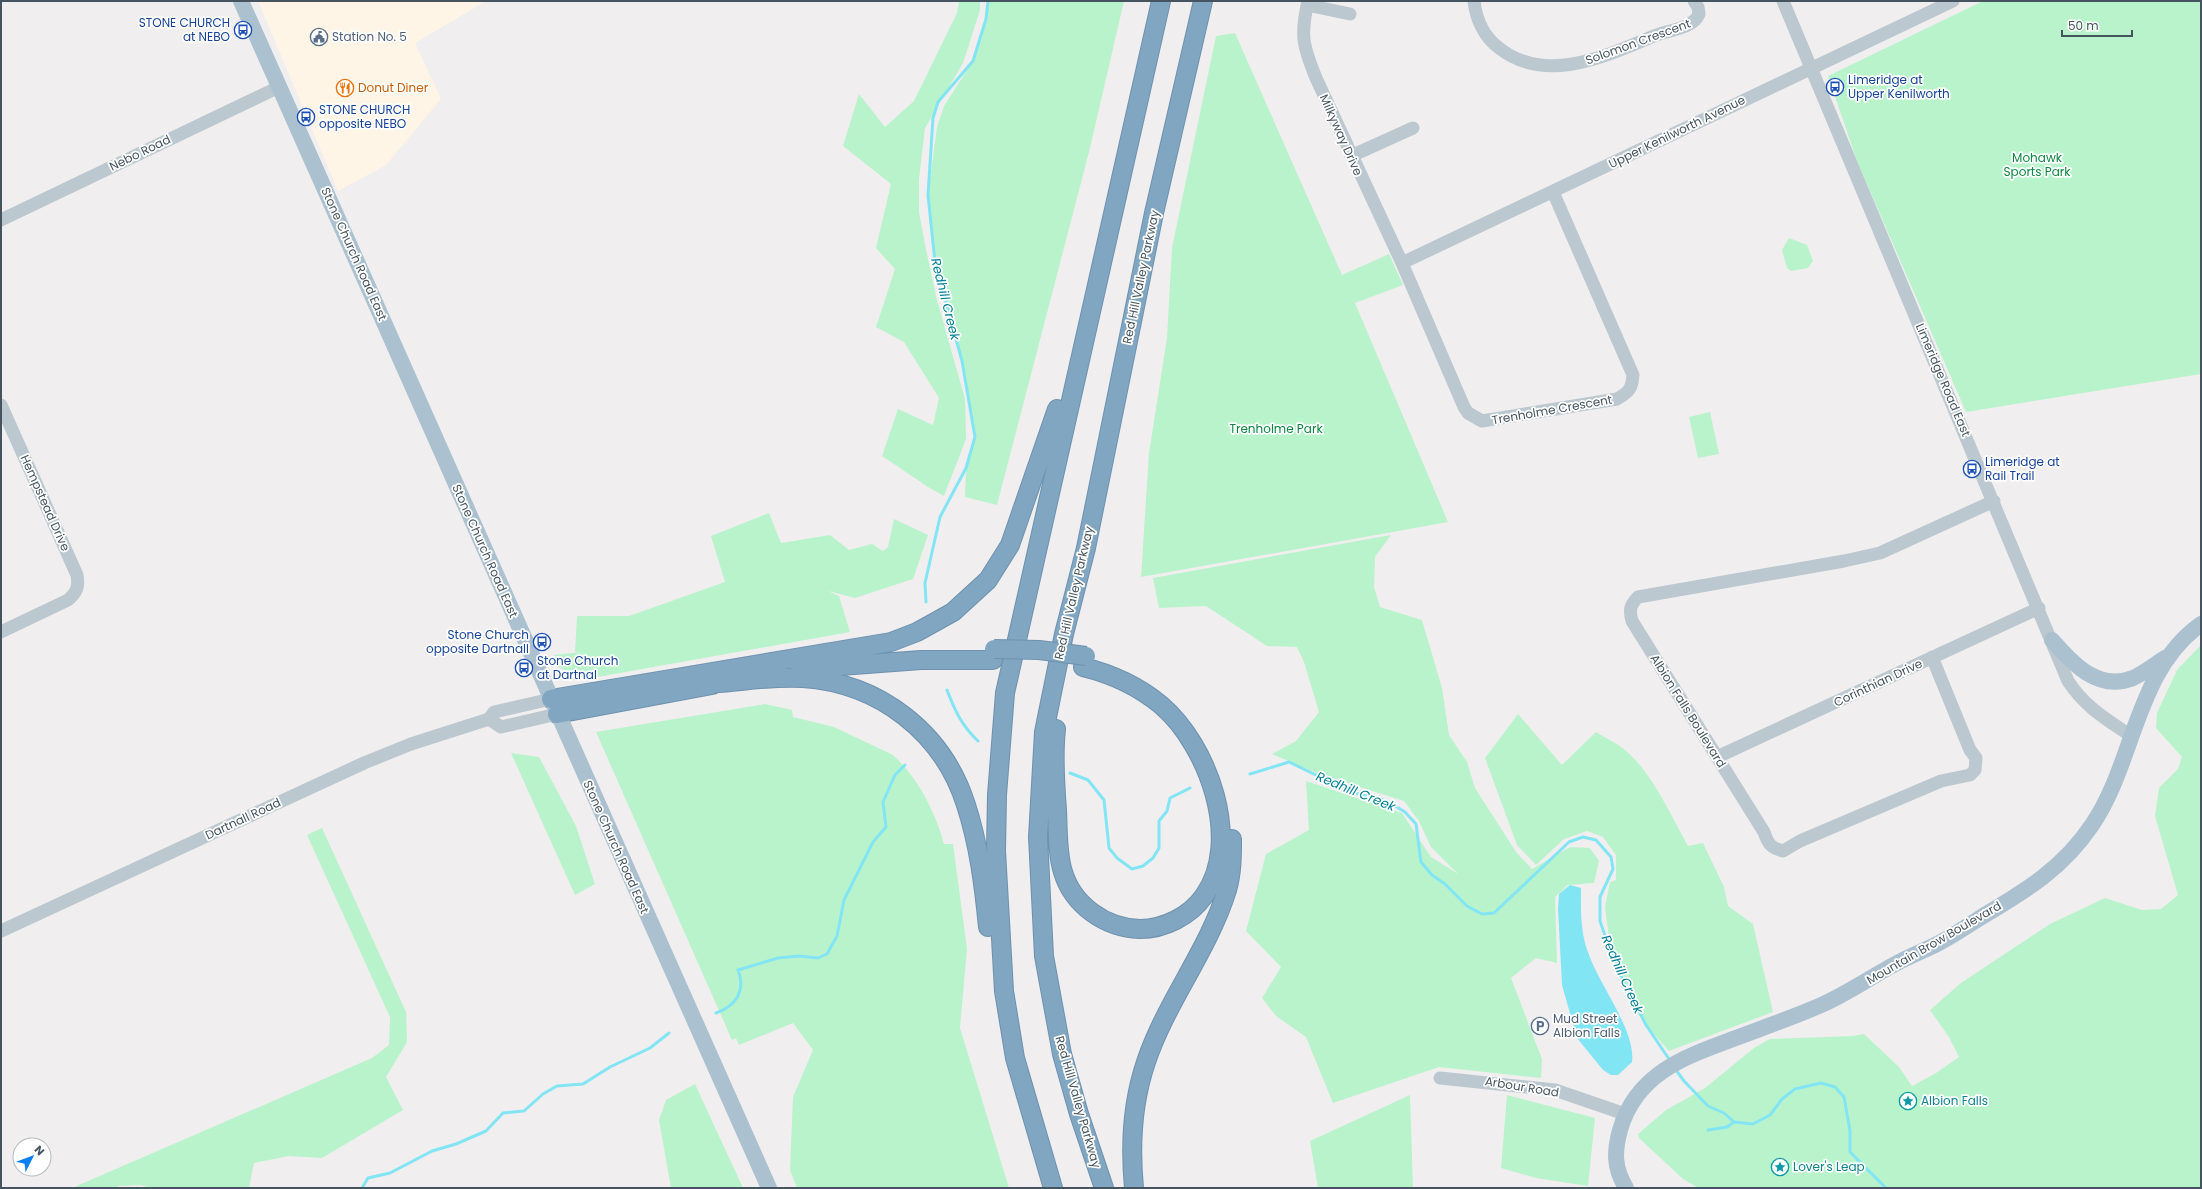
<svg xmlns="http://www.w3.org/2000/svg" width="2202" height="1189" viewBox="0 0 2202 1189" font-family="Poppins,sans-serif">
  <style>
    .commercial { fill: #fef5e6 }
    .green { fill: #b9f3cb }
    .water { fill: #82e5f4 }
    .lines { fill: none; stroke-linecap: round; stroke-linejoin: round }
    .stream { stroke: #82e5f4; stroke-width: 3 }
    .highway-casing { stroke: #6d91ae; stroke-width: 20 }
    .minor { stroke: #bbc8cf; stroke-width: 13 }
    .major { stroke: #acc1d0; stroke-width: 16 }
    .highway { stroke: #81a6c2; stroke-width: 18 }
    .highway-bridge-casing { stroke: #6d91ae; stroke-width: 20; stroke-linecap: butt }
    .highway-bridge { stroke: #81a6c2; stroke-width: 18 }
    .labels { text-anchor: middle; stroke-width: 3.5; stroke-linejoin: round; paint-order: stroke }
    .transit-label { font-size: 12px; fill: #164399; stroke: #fff; text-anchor: start }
    .service-label { font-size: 12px; fill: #4e5e75; stroke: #fff; text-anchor: start }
    .street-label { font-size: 12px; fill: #45545e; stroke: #fff }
    .food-label { font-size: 12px; fill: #c56008; stroke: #fff; text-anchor: start }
    .park-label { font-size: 12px; fill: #0e8742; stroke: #fff }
    .culture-label { font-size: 12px; fill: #0d838f; stroke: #fff; text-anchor: start }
    .water-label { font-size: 13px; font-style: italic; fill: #038195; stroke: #fff }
  </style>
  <rect width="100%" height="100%" fill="#f1eeef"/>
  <path class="commercial" d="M258 1H486L415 43 441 99 386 165 338 191Z"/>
  <path class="green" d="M959 1H980V10L963 63 925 128 919 179V212L926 250 937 300 965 399 966 439 944 496 928 487 882 456 898 409 933 425 939 398 904 342 876 327 895 269 876 248 891 184 843 146 859 94 885 127 914 101 957 13Z
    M988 1H1124L1090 148 997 505 965 497 966 468 975 437 962 361 935 262 928 195 937 127 944 106 973 61 986 19Z
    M1983 1H2201V374L1966 412 1857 161 1828 76Z
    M1235 33 1342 275 1389 254 1403 285 1355 303 1448 522 1141 577 1149 453 1167 338 1172 248 1216 36Z
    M1789 238 1807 245 1813 261 1808 268 1791 271 1787 268 1782 250Z
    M1710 412 1719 454 1698 458 1689 417Z
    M769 513 781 543 830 535 849 550 872 544 883 551 888 547 894 519 928 535 913 579 855 598 828 591 839 596 850 632 592 678 559 668 554 655 582 652H575L577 616H629L725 582 711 536Z
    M1391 535 1375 557 1374 587 1380 607 1422 620 1442 688 1449 735 1467 762 1475 788 1516 852 1532 869 1570 847 1590 848 1599 861 1594 883 1568 885 1555 897 1557 963 1536 958 1511 978 1542 1059 1541 1078 1439 1067 1333 1103 1306 1037 1276 1016 1262 998 1281 967 1246 931 1266 854 1309 830 1306 781 1402 813 1431 857 1458 874 1431 847 1419 821 1404 801 1319 774 1272 754 1296 741 1319 712 1304 662 1297 647 1267 646 1206 606 1159 608 1153 578Z
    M2201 645V1188H1698L1683 1179 1639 1138 1638 1134 1666 1110 1705 1088 1754 1048 1770 1039 1853 1036 1864 1034 1899 1067 1912 1086 1936 1073 1959 1057 1949 1037 1930 1010 1961 983 2050 924 2105 898 2142 910 2161 909 2178 895 2155 816 2159 788 2178 769 2182 757 2156 728 2157 713 2177 670Z
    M765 704 792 710 793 717 834 727 893 755C918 778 935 811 944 844H953L967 949 960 1028 1009 1188H797L790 1170 793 1097 813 1050 793 1023 739 1045 736 1038 732 1040 596 732Z
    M1518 714 1562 765 1596 732C1605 738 1617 743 1625 750 1651 771 1672 817 1688 846L1703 843 1724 887 1728 906 1753 924 1773 1012 1669 1051 1646 1025 1611 953 1605 907 1610 882 1616 880V855L1603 837 1587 831 1564 839 1536 865 1517 845 1485 758Z
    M511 753 539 757 576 826 595 884 575 895Z
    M322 828 406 1012 407 1042 386 1077 403 1110 322 1158 289 1156 254 1163 249 1188H151L140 1185 118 1186V1188H72L372 1058 389 1045 390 1017 307 835Z
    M695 1084 743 1188H671L659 1120 666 1100Z
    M1410 1095 1413 1188H1318L1310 1141Z
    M1507 1095 1595 1118 1588 1186 1536 1178 1501 1168Z"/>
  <path class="water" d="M1570 885 1581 888C1581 910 1580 933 1589 955 1600 986 1636 1031 1632 1062L1618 1075H1611L1603 1070 1577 1038 1562 985 1558 909 1559 894Z"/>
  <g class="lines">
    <path class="stream" d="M926 602 925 583 940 517 966 468 975 437 962 361 935 262 928 195 933 118 938 102 973 61 986 19 988 1
      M947 690C955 711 962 726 978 741
      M1070 773 1088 780 1104 800 1109 848 1117 858 1132 869 1143 866 1153 858 1159 848V821L1167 811 1170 798 1190 788
      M1250 774 1289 762 1351 792 1387 801 1405 812 1416 824 1421 862 1432 875 1445 884 1467 906 1482 914 1494 913 1569 842 1583 837 1596 840 1611 857 1613 869 1600 897V921L1611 953 1622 978 1646 1025 1671 1062
      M716 1013C736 1006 746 991 738 970L778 958 799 956 818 958 827 954 837 936 844 900 873 842 886 827 883 802 895 775 905 765
      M1676 1070 1684 1081 1708 1106 1724 1113 1734 1122 1753 1124 1770 1115 1782 1099 1795 1089 1821 1083 1835 1087 1844 1097 1850 1131V1152L1886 1188
      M1708 1130 1727 1127 1734 1122
      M362 1188 368 1178 390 1173 432 1151 456 1144 486 1131 503 1113 524 1111 543 1094 557 1086 583 1084 610 1067 650 1048 669 1033"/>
    <defs>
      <path id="highway" d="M800 669 921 660H993
        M718 683C746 681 775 676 803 678 879 683 943 732 966 805 979 845 984 886 988 927
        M551 699 891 642 917 632 953 612 988 580 1010 545 1057 409
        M557 714 712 685
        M1056 729C1053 755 1055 784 1057 810 1058 830 1057 853 1063 872 1073 905 1105 928 1140 929 1164 929 1190 916 1204 896 1243 841 1208 745 1161 705 1138 686 1112 674 1083 667
        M1053 1188 1015 1058 1004 991 996 851 997 795 1005 693 1161 1
        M1104 1188 1079 1114 1062 1054 1044 956 1038 837 1044 732 1064 634 1086 548 1154 213 1203 1
        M1134 1188C1130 1146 1132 1103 1146 1062 1166 1002 1208 951 1227 890 1232 873 1232 856 1232 839"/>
    </defs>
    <use href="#highway" class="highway-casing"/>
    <path class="minor" d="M1308 1C1300 36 1303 46 1316 78L1402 263 1464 407 1468 413 1482 421 1617 399C1629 392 1632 389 1633 375L1553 192
      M1474 1C1476 19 1484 37 1499 48 1546 85 1606 56 1654 36 1668 30 1693 29 1699 14L1698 7 1694 1
      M1783 1 2068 681C2085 707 2106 719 2131 736
      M1307 5 1350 14
      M1351 156 1413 128
      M1 220 279 87
      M1402 263 1953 1
      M1 405 77 575C79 587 77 592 68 600L1 632
      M1932 657 1970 750 1976 758 1975 770 1970 775 1941 781 1800 841 1783 851C1771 848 1768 844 1764 832L1632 621C1629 610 1630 605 1638 597L1844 561 1880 553 1994 501
      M489 719 501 727 557 714
      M1717 757 2039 608
      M1 931 364 763 411 744 489 719 494 712 551 699
      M1440 1078 1555 1090 1625 1114"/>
    <path class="major" d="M241 1 769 1188
      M2052 640C2072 663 2098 692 2133 678 2144 673 2154 665 2165 658
      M1626 1188C1614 1168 1614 1152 1620 1130 1636 1074 1684 1057 1733 1039 1762 1028 1791 1018 1819 1006 1847 994 1872 976 1899 962 1912 955 1926 950 1939 943 1954 935 1969 925 1983 916 2027 890 2063 868 2092 825 2135 762 2135 671 2201 624"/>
    <use href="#highway" class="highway"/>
    <defs>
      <path id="highway-bridge" d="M994 649 1039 650 1086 656"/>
    </defs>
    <use href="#highway-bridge" class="highway-bridge-casing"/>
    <use href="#highway-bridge" class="highway-bridge"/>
  </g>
  <defs>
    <symbol id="bus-ring" viewBox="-11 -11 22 22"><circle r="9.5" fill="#fff" stroke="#1a4fb4" stroke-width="1.5"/><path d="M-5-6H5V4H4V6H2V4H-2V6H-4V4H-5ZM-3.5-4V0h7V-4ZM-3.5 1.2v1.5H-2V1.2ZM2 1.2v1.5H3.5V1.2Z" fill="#1a4fb4"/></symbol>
    <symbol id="civic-ring" viewBox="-11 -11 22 22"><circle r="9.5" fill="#fff" stroke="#5c6f8a" stroke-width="1.5"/><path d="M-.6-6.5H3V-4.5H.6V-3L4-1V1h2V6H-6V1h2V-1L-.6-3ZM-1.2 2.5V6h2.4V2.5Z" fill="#5c6f8a"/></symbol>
    <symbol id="restaurant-ring" viewBox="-11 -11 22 22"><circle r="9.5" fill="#fff" stroke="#e8710a" stroke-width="1.5"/><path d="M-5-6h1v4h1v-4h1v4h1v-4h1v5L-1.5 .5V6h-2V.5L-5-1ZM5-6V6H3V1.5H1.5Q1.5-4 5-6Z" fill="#e8710a"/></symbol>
    <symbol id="parking-ring" viewBox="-11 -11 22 22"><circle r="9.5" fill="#fff" stroke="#5c6f8a" stroke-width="1.5"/><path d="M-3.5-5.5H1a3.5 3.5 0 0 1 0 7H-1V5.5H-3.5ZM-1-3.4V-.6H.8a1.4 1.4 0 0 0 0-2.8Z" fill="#5c6f8a"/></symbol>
    <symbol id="sight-ring" viewBox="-11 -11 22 22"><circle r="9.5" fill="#fff" stroke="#0f9aa8" stroke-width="1.5"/><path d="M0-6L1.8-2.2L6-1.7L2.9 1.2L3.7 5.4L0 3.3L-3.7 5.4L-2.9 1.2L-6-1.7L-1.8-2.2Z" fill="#0f9aa8"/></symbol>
  </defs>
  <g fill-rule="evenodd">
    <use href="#bus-ring" x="233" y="20" width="20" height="20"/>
    <use href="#civic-ring" x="309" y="27" width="20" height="20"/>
    <use href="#bus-ring" x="1825" y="77" width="20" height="20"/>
    <use href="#restaurant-ring" x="335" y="78" width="20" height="20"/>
    <use href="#bus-ring" x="296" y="107" width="20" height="20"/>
    <use href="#bus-ring" x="1962" y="459" width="20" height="20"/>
    <use href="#bus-ring" x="532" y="632" width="20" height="20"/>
    <use href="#bus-ring" x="514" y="658" width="20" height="20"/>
    <use href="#parking-ring" x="1530" y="1016" width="20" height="20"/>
    <use href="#sight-ring" x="1898" y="1091" width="20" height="20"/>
    <use href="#sight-ring" x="1770" y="1157" width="20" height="20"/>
  </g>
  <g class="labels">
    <g class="transit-label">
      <text x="230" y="27" text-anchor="end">STONE CHURCH<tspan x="230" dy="14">at NEBO</tspan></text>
      <text x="1848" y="84">Limeridge at<tspan x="1848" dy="14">Upper Kenilworth</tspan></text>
      <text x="319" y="114">STONE CHURCH<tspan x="319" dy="14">opposite NEBO</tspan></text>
      <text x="1985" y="466">Limeridge at<tspan x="1985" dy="14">Rail Trail</tspan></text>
      <text x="529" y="639" text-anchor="end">Stone Church<tspan x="529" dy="14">opposite Dartnall</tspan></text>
      <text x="537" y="665">Stone Church<tspan x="537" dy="14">at Dartnal</tspan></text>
    </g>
    <g class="service-label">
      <text x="332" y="41">Station No. 5</text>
      <text x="1553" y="1023">Mud Street<tspan x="1553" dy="14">Albion Falls</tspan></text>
    </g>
    <g class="street-label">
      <text transform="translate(1638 42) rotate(-20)" y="4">Solomon Crescent</text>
      <text transform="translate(1677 132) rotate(-26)" y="4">Upper Kenilworth Avenue</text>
      <text transform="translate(1341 135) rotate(66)" y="4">Milkyway Drive</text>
      <text transform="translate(140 153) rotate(-26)" y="4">Nebo Road</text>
      <text transform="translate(354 254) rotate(66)" y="4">Stone Church Road East</text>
      <text transform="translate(1141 277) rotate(-78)" y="4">Red Hill Valley Parkway</text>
      <text transform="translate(1943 380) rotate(67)" y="4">Limeridge Road East</text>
      <text transform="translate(1552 410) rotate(-10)" y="4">Trenholme Crescent</text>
      <text transform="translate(45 503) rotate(66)" y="4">Hempstead Drive</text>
      <text transform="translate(485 551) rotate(66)" y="4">Stone Church Road East</text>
      <text transform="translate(1074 593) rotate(-77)" y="4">Red Hill Valley Parkway</text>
      <text transform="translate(1878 683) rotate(-25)" y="4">Corinthian Drive</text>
      <text transform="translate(1688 711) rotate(58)" y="4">Albion Falls Boulevard</text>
      <text transform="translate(243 819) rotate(-25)" y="4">Dartnall Road</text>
      <text transform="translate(616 847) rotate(66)" y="4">Stone Church Road East</text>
      <text transform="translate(1934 943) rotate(-30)" y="4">Mountain Brow Boulevard</text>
      <text transform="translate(1522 1087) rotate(9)" y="4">Arbour Road</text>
      <text transform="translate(1078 1102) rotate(74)" y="4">Red Hill Valley Parkway</text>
    </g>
    <g class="food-label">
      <text x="358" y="92">Donut Diner</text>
    </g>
    <g class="park-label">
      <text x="2037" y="162">Mohawk<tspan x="2037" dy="14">Sports Park</tspan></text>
      <text x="1276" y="433">Trenholme Park</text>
    </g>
    <g class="culture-label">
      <text x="1921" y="1105">Albion Falls</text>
      <text x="1793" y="1171">Lover's Leap</text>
    </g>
    <g class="water-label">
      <text transform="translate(946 299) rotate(76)" y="5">Redhill Creek</text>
      <text transform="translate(1356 791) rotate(22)" y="5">Redhill Creek</text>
      <text transform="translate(1623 974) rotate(66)" y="5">Redhill Creek</text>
    </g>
  </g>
  <rect width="2202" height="1189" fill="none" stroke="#45545e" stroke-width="4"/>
  <g transform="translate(32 1157) rotate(48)"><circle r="19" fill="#ffffff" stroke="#b5bbbf"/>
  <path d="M0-3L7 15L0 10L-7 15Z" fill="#087ff2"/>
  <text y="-6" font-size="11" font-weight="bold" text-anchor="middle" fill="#45545e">N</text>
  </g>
  <path d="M2062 30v6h70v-6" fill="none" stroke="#45545e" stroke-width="2"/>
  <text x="2068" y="30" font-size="12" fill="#45545e" stroke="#ffffff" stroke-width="3" paint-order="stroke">50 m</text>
</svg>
